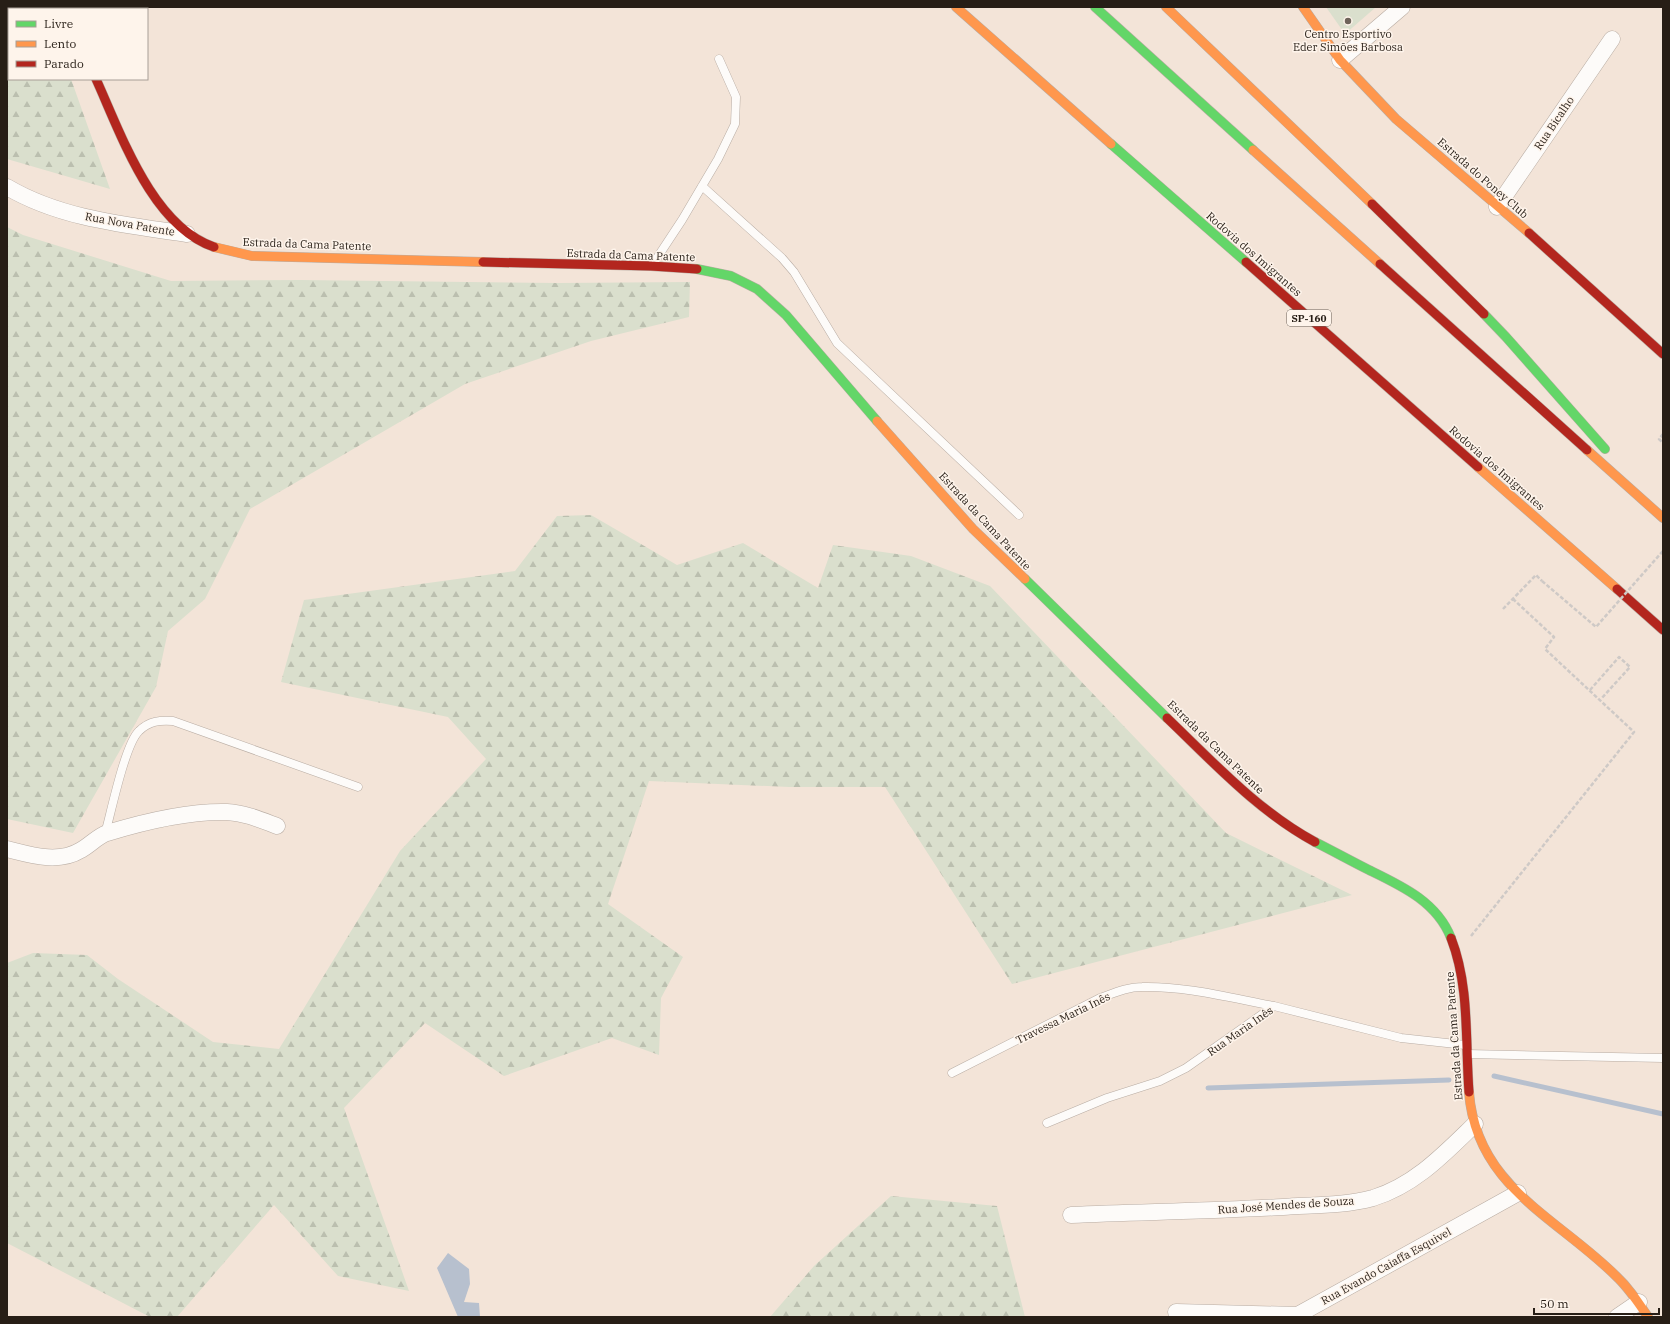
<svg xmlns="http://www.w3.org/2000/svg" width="1670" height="1324" viewBox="0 0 1670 1324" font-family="'IBM Plex Serif',serif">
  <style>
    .forest { fill: url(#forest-firs) }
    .pitch { fill: #dadfcd }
    .water { fill: #b7c0ce }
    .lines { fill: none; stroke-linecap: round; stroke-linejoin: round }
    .stream { stroke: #b7c0ce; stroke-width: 5 }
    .lane-casing { stroke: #b8aca3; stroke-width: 9 }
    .street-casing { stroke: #b8aca3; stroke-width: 17 }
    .fast-casing { stroke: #b8aca3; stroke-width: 10 }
    .slow-casing { stroke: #b8aca3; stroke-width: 10 }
    .jam-casing { stroke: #b8aca3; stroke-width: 10 }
    .path { stroke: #cec9c6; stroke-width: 2.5; stroke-dasharray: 4 2; stroke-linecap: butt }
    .lane { stroke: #fdfbf9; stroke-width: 8 }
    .street { stroke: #fdfbf9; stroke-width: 16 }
    .fast { stroke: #63d668; stroke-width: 9 }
    .slow { stroke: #ff974d; stroke-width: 9 }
    .jam { stroke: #b3261e; stroke-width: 9 }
    .path-bridge { stroke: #cec9c6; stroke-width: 2.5; stroke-dasharray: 4 2; stroke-linecap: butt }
    .poi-dot { fill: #6e635a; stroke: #fef4eb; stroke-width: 1.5 }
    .labels { text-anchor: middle; stroke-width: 3; stroke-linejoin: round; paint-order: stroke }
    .shield { fill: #fef4eb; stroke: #685e56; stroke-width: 1 }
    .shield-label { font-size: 10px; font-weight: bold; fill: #271e16 }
    .poi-label { font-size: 11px; fill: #271e16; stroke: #fef4eb }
    .street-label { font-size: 11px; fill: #271e16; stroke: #fef4eb }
  </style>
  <defs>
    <pattern id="forest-firs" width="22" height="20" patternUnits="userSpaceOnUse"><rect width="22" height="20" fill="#dadfcd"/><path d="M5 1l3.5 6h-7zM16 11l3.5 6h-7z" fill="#bbbfaf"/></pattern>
  </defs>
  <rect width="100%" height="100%" fill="#f3e4d8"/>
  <path class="forest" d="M7 7H45L46 9H9V79H71L110 189 7 159Z
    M7 227 23 235 171 281 300 280 558 283 690 282 689 317 591 341 465 384 250 509 205 599 168 631 156 687 73 833 7 819Z
    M591 515 677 565 743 543 818 588 833 545 911 556 990 586 1226 833 1352 895 1012 984 885 787H789L649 781 608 904 683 957 661 998 659 1055 612 1038 504 1076 425 1023 344 1108 409 1291 338 1276 274 1205 177 1317H150L7 1243V963L33 953 87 955 118 979 213 1042 279 1049 400 851 486 759 448 717 281 682 304 600 515 571 557 516Z
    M891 1196 997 1206 1025 1317H770L814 1266Z"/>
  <path class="pitch" d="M1326 7H1376L1345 34Z"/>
  <path class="water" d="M448 1253 469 1269 470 1284 464 1302 479 1303 480 1317H458L437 1268Z"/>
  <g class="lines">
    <path class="stream" d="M1494 1076 1663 1114
      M1208 1088 1449 1080"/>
    <defs>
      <path id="lane" d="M702 186 782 258 794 272 837 343 1019 515
        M653 264 682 220 718 159 735 124 736 97 719 59
        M105 834C111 813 125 744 139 731 149 721 160 720 173 721L358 787
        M1467 1054 1663 1058
        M952 1073 1100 998C1114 993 1127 987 1142 987 1186 986 1231 998 1274 1006
        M1047 1123 1107 1098 1160 1081 1186 1068 1274 1006 1401 1038 1465 1045"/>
      <path id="street" d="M1340 60 1402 7
        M7 187C61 219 127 225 187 234
        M1497 207 1612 39
        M7 849C31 855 58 864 81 850 90 845 98 836 107 833 143 822 189 811 227 812 245 813 261 820 277 826
        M1071 1215C1142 1212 1212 1211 1283 1207 1312 1205 1344 1206 1373 1198 1415 1185 1444 1154 1475 1124
        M1176 1312 1296 1315
        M1294 1317 1518 1193
        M1617 1317 1639 1302"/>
      <path id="fast" d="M1095 7 1253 150
        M1111 144 1246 262
        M697 269 731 276 757 289 786 315 877 421
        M1484 314 1506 337 1605 449
        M1025 579 1167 718
        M1315 842C1333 851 1351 861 1369 870 1402 886 1437 902 1451 938"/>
      <path id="slow" d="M66 7 67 9
        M956 7 1111 144
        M1166 7 1372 204
        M1303 7 1340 60 1396 119 1529 233
        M1253 150 1380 264
        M214 247 252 256 483 262
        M877 421 973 529 1025 579
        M1587 450 1663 518
        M1478 467 1617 589
        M1469 1092C1476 1187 1558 1218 1616 1276 1629 1288 1638 1302 1648 1317"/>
      <path id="jam" d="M96 79C121 134 152 226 214 247
        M1372 204 1484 314
        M1529 233 1663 354
        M483 262 651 266 697 269
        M1246 262 1478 467
        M1380 264 1587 450
        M1617 589 1663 630
        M1167 718C1214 763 1258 811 1315 842
        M1451 938C1470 987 1465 1040 1469 1092"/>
    </defs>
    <use href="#lane" class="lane-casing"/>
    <use href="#street" class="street-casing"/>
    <use href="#fast" class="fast-casing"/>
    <use href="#slow" class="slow-casing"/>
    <use href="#jam" class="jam-casing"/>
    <path class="path" d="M1663 434 1659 439 1663 443
      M1503 609 1536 575 1542 581
      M1590 690 1619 657 1630 667 1601 699
      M1471 936 1634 732 1545 649 1554 637 1513 599"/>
    <use href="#lane" class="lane"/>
    <use href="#street" class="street"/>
    <use href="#fast" class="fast"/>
    <use href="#slow" class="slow"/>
    <use href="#jam" class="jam"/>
    <path class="path-bridge" d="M1542 581 1596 627 1663 551"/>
  </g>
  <circle class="poi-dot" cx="1348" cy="21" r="4"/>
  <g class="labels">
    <rect class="shield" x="1287" y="310" width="44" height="16" rx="3"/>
    <g class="shield-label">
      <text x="1309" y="322">SP-160</text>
    </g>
    <g class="poi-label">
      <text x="1348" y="38">Centro Esportivo<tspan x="1348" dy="13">Eder Simões Barbosa</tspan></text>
    </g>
    <g class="street-label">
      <text transform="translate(1554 123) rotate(-56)" y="4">Rua Bicalho</text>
      <text transform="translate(1483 178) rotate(41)" y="4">Estrada do Poney Club</text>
      <text transform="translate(130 224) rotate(10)" y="4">Rua Nova Patente</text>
      <text transform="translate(307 244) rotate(2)" y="4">Estrada da Cama Patente</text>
      <text transform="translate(1254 254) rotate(41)" y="4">Rodovia dos Imigrantes</text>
      <text transform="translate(631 255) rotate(2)" y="4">Estrada da Cama Patente</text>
      <text transform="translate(1497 468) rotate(41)" y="4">Rodovia dos Imigrantes</text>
      <text transform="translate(985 521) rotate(47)" y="4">Estrada da Cama Patente</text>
      <text transform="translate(1216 747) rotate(44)" y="4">Estrada da Cama Patente</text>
      <text transform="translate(1063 1018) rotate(-26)" y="4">Travessa Maria Inês</text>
      <text transform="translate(1240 1031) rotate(-35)" y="4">Rua Maria Inês</text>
      <text transform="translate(1454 1036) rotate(-94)" y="4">Estrada da Cama Patente</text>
      <text transform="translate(1286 1205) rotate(-4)" y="4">Rua José Mendes de Souza</text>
      <text transform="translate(1386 1266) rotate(-29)" y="4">Rua Evando Caiaffa Esquivel</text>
    </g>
  </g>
  <rect width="1670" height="1324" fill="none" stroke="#271e16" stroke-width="16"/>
  <rect x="8" y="8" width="140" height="72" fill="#fef4eb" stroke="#a89e96"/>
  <rect x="16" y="21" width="20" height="6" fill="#63d668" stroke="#a89e96"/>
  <text x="44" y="28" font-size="12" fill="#271e16">Livre</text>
  <rect x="16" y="41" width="20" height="6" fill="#ff974d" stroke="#a89e96"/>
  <text x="44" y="48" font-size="12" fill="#271e16">Lento</text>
  <rect x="16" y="61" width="20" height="6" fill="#b3261e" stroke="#a89e96"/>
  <text x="44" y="68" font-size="12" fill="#271e16">Parado</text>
  <path d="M1534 1308v6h125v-6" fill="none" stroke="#271e16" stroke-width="2"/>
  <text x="1540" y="1308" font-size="12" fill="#271e16" stroke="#fef4eb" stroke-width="3" paint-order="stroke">50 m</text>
</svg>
